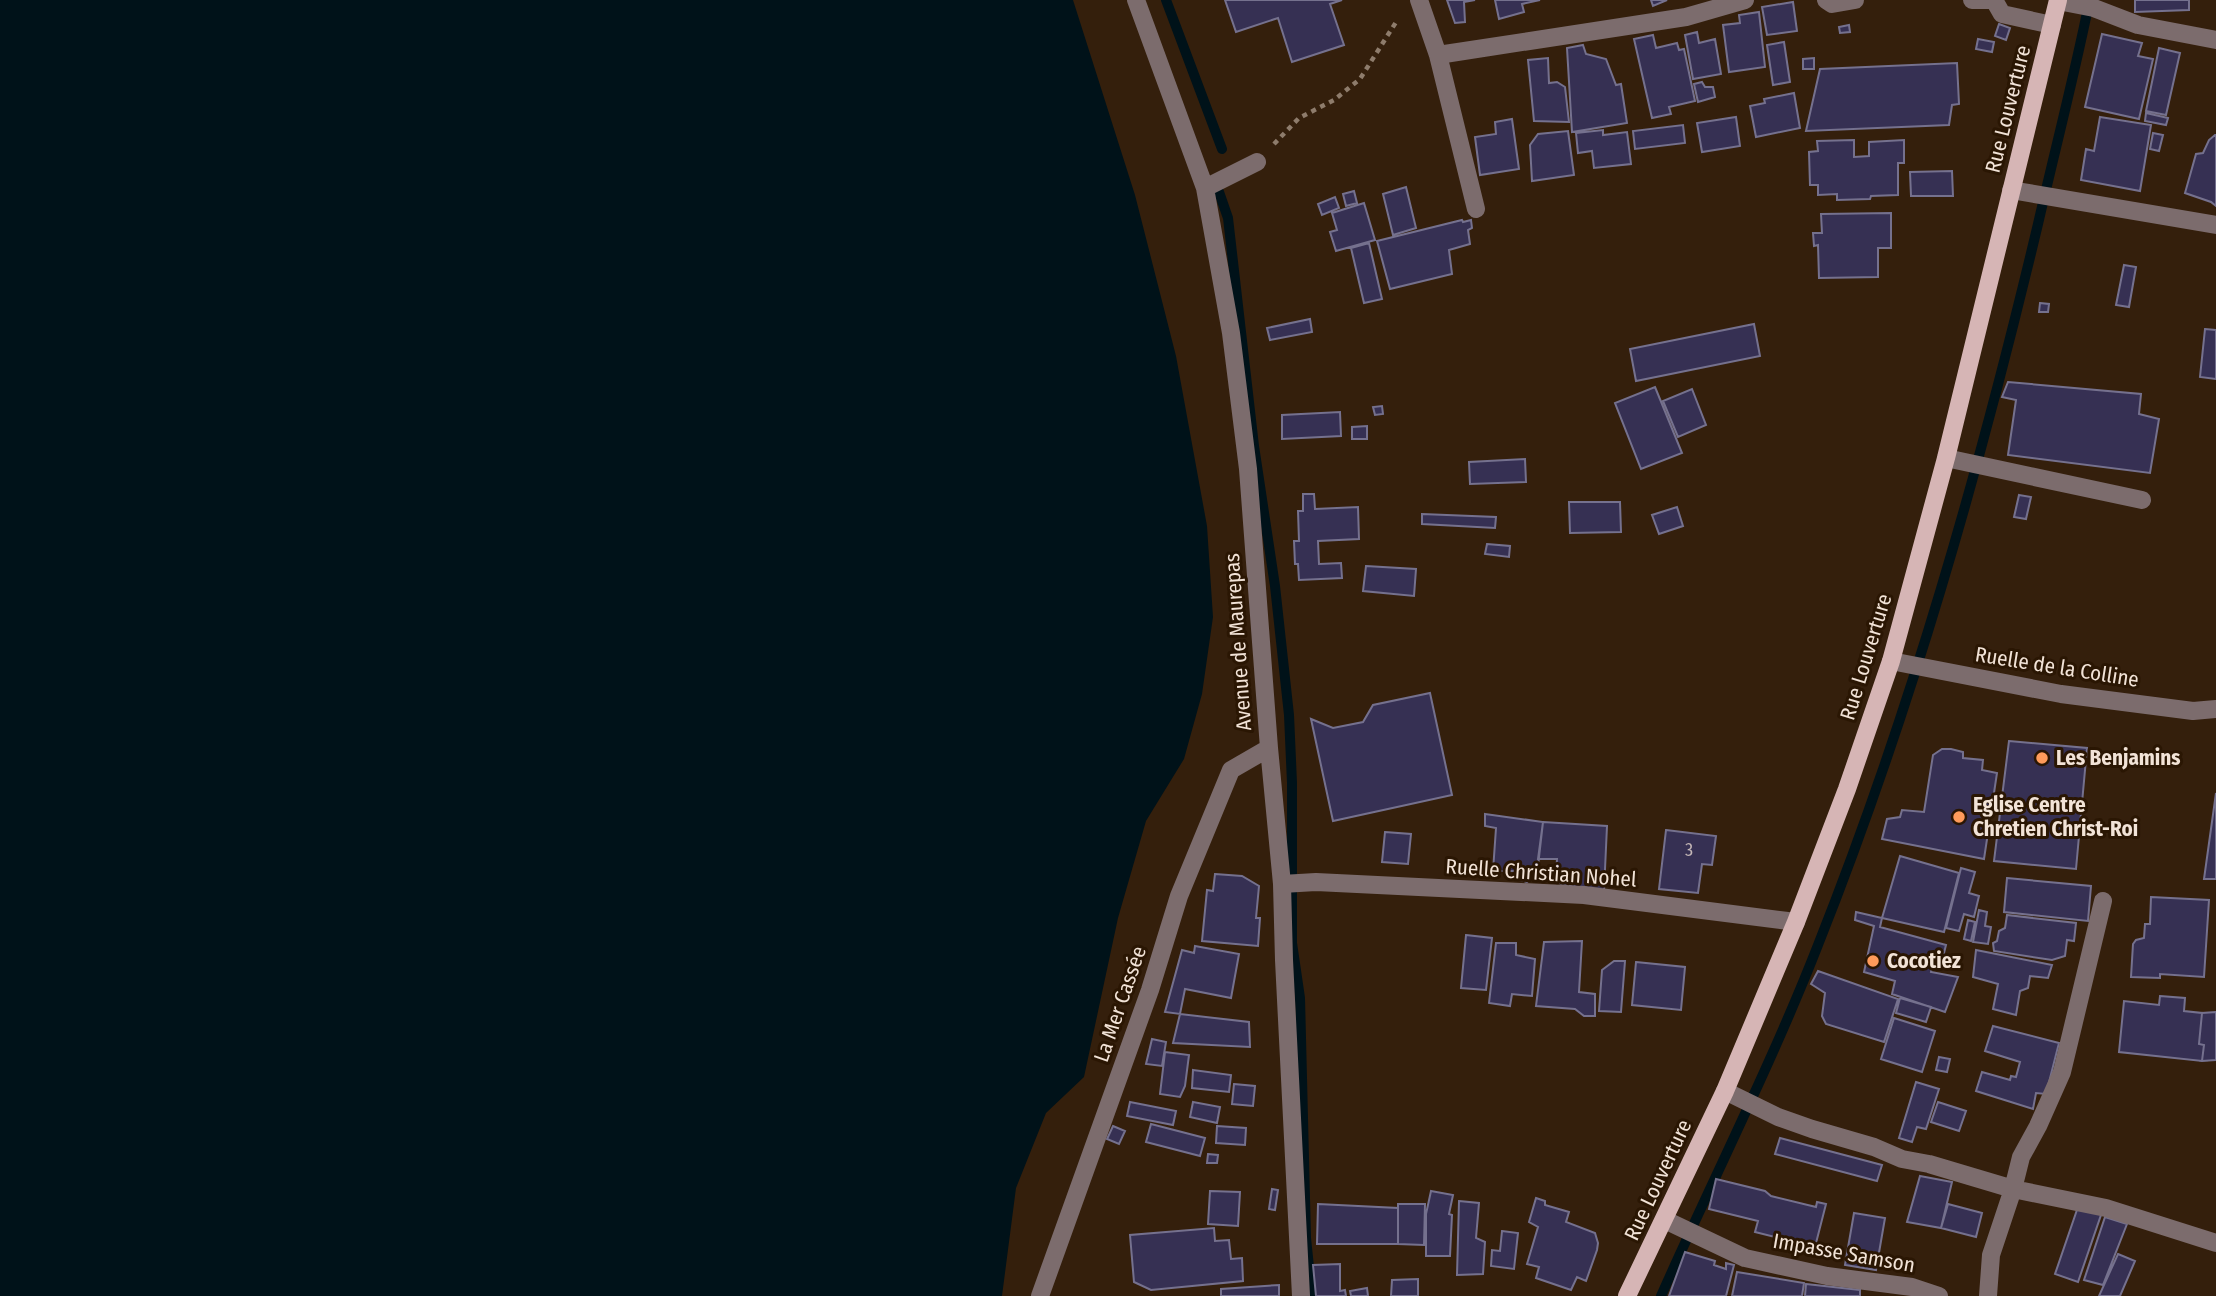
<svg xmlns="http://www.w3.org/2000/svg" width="2216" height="1296" viewBox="0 0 2216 1296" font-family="'Fira Sans Condensed',sans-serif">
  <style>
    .water { fill: #001219 }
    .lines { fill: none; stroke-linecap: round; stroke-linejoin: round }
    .stream { stroke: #001219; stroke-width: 10 }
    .building { fill: #363053; stroke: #75718e; stroke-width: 2 }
    .path { stroke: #8e7c6c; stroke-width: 4.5; stroke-dasharray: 5 5; stroke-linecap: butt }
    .minor { stroke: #7c6c6d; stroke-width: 18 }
    .major { stroke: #d6b5b5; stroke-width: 18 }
    .poi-dot { fill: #ff9b5b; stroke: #2a1603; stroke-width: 2.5 }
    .labels { text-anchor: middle; stroke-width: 6; stroke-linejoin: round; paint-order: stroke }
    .number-label { font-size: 18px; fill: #c3b6b6 }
    .street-label { font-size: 21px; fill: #f2e3d7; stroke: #2a1603 }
    .poi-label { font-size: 21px; font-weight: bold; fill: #f2e3d7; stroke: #2a1603; text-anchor: start }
  </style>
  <rect width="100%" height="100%" fill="#341f0c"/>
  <path class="water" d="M0 0H1073L1135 195 1176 356 1207 526 1213 617 1202 694 1184 759 1146 821 1118 918 1084 1077 1046 1113 1016 1188 1002 1296H0Z"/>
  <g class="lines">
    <path class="stream" d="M1166 0 1222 149
      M1219 192 1228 218 1254 446 1275 586 1289 715 1292 783V943L1300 998 1306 1238 1312 1296
      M1661 1296C1713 1179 1771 1065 1818 945 1911 711 1980 468 2038 224 2055 150 2074 77 2089 3"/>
  </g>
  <path class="building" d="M1225 0H1342L1330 4 1344 45 1292 62 1278 18 1236 32Z
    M1447 0H1475L1464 2 1465 22 1455 23Z
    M1495 0H1540L1522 4 1524 12 1499 19Z
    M1651 0H1667L1653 6Z
    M2135 0H2189V10L2135 12Z
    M1793 2 1797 31 1767 35 1762 7Z
    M1759 12 1765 67 1729 72 1723 25 1740 23 1739 15Z
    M1999 24 2010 28 2006 40 1995 36Z
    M1849 25 1850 32 1840 33 1839 27Z
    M1697 32 1699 43 1715 39 1721 74 1693 79 1685 35Z
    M2102 34 2142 43 2138 56 2153 59 2139 119 2085 107Z
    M1653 35 1656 48 1677 43 1679 50 1684 49 1695 101 1669 107 1671 114 1652 118 1634 39Z
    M1978 39 1994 42 1992 52 1976 49Z
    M1784 42 1790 82 1773 85 1767 45Z
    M1583 45 1586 54 1606 59 1616 85 1621 84 1627 123 1572 132 1567 48Z
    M2159 48 2180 53 2166 115 2146 111Z
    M1548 58 1549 83 1557 82 1565 87 1569 122 1534 121 1528 60Z
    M1814 58V69H1803V59Z
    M1957 63 1959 104 1952 105 1949 125 1806 131 1820 69Z
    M1702 82 1705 87H1713L1715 97 1698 102 1694 84Z
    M1794 93 1800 128 1756 137 1750 106 1765 103 1764 99Z
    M2146 113 2168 118 2166 125 2145 121Z
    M1736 117 1740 146 1702 152 1697 123Z
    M2100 117 2151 125 2140 191 2081 180 2086 149 2094 151Z
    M1512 119 1519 169 1480 175 1475 137 1496 134 1495 122Z
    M1683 125 1685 143 1635 149 1633 131Z
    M1603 130V135L1627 132 1631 164 1594 168 1592 151 1578 153 1576 133Z
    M1568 131 1574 175 1532 181 1530 145 1538 134Z
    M2153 133 2163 135 2159 151 2150 149Z
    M2215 135H2216V206L2211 202 2185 193 2196 154 2203 153 2209 140Z
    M1854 140V157L1869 156V142L1904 140V163H1898V195L1871 196 1870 199 1837 200V194L1818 195V185H1810L1809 152 1818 151 1817 141Z
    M1952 171 1953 196H1911L1910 172Z
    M1406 187 1416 228 1393 235 1383 194Z
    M1354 191 1357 203 1346 206 1343 194Z
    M1335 197 1339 208 1322 215 1318 204Z
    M1364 203 1375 240 1336 251 1330 232 1337 230 1332 213Z
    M1891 213V248H1878V277L1819 278 1818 245 1814 246 1813 233H1822L1821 214Z
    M1462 220 1463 222 1471 220 1472 228 1468 230 1470 244 1449 250 1452 274 1390 289 1377 241Z
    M1369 243 1382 299 1364 303 1351 248Z
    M2124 265 2136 267 2129 307 2116 305Z
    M2040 303 2049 304 2048 312H2039Z
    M1310 319 1312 332 1270 340 1267 328Z
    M1754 324 1760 356 1636 381 1630 349Z
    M2205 329 2216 330V379L2200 377Z
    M2008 382 2141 394 2139 414 2159 419 2150 473 2008 455 2016 400 2002 397Z
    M1655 387 1682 453 1641 469 1615 403Z
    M1692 389 1706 425 1678 437 1663 401Z
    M1382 406 1383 414 1375 415 1373 407Z
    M1340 412 1341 436 1282 439V415Z
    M1367 426V439H1352V427Z
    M1525 459 1526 482 1470 484 1469 462Z
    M1303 494H1314L1315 509 1358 507 1359 539 1318 541 1319 564 1341 563 1342 578 1299 580 1298 564H1295L1294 541H1299L1298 511H1303Z
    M2019 495 2031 497 2026 519 2014 517Z
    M1569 502H1620L1621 532 1570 533Z
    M1677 507 1683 526 1659 534 1652 515Z
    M1422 514 1496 517 1495 528 1422 524Z
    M1487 544 1510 546 1509 557 1485 554Z
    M1366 566 1416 569 1414 596 1363 591Z
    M1430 693 1452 795 1333 821 1311 719 1333 728 1363 722 1373 705Z
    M2009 741 2087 748 2076 869 1994 861Z
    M1942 749H1951L1963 752V758L1983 760 1982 770 1997 773 1984 859 1882 839 1887 819 1900 817 1902 810 1924 812 1933 755Z
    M2216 793V879H2204Z
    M1485 814 1543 822 1537 875 1527 882 1517 879 1516 871H1493L1496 828 1485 826Z
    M1543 822 1607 826 1604 891 1563 885 1558 882 1556 875 1557 859H1538Z
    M1666 830 1716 836 1712 865 1702 864 1698 893 1659 889Z
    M1385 832 1411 834 1408 864 1382 862Z
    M1900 856 1959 873 1944 932 1882 918Z
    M1961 868 1975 872 1969 893 1979 896 1974 917 1964 914 1959 931 1946 928Z
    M1215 874 1242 876 1259 886 1256 918H1260L1258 946 1202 941 1207 890 1213 891Z
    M2007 878 2091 886 2088 921 2004 912Z
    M2151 897 2209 900 2204 977 2160 974V978L2131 977 2133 944 2136 940 2144 938 2145 924H2150Z
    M1979 910 1987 912 1985 926 1991 927 1988 944 1973 942Z
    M1856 912 1882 918 1880 927 1946 945 1943 957 1934 955 1931 972 1958 977 1945 1012 1892 994 1895 981 1864 972 1874 926 1855 920Z
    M2007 915 2076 923 2074 941 2067 940 2065 956 2052 960 1994 951 1993 943 1997 941 1999 931 2005 928Z
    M1968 920 1975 922 1971 941 1964 939Z
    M1466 935 1492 938 1486 990 1461 988Z
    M1582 941 1579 992 1595 994V1016H1584L1575 1009 1536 1006 1544 942Z
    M1496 943H1516V955L1535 959 1532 996 1512 994 1510 1006 1489 1003Z
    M1195 946 1239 954 1231 998 1185 989 1180 1014 1165 1012 1182 950 1194 953Z
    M1976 950 2052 965 2048 978 2030 976 2028 988 2020 991 2016 1015 1993 1009 1998 984 1973 977Z
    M1614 961H1625L1621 1012 1599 1011 1602 970Z
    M1636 962 1685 967 1681 1010 1632 1005Z
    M1818 971 1898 999 1884 1042 1826 1024 1822 1016 1825 993 1811 984Z
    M2160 996 2185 998 2184 1011 2202 1013 2199 1044 2204 1045 2202 1061 2119 1052 2124 1001 2159 1005Z
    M1900 998 1931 1007 1926 1022 1896 1013Z
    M2216 1012V1060L2202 1061 2204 1045 2199 1044 2202 1013Z
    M1180 1014 1249 1022 1250 1047 1173 1043Z
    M1894 1018 1935 1031 1922 1072 1881 1059Z
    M1993 1026 2059 1043 2046 1094 2036 1093 2033 1109 1976 1091 1982 1072 2010 1080 2011 1076 2016 1077 2020 1062 1985 1051Z
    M1152 1039 1166 1042 1162 1066 1146 1064Z
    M1165 1052 1189 1055 1185 1086 1180 1097 1160 1094Z
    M1939 1057 1950 1059 1947 1072 1936 1070Z
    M1193 1070 1231 1075 1229 1092 1192 1088Z
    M1916 1082 1939 1089 1926 1129 1917 1127 1912 1142 1899 1138Z
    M1234 1084 1255 1086 1253 1106 1232 1104Z
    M1130 1102 1176 1111 1173 1125 1127 1116Z
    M1193 1102 1220 1107 1217 1123 1190 1117Z
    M1938 1102 1966 1111 1959 1131 1931 1122Z
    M1151 1124 1205 1138 1200 1156 1146 1142Z
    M1113 1126 1125 1131 1119 1144 1107 1139Z
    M1217 1126 1246 1128 1245 1145 1216 1143Z
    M1780 1138 1882 1165 1877 1181 1775 1154Z
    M1208 1154 1218 1155 1217 1163H1207Z
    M1920 1176 1952 1182 1941 1228 1907 1222Z
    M1716 1179 1765 1191 1771 1196 1816 1207 1817 1202 1826 1204 1815 1247 1755 1232 1758 1221 1709 1209Z
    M1272 1189 1278 1190 1275 1210 1269 1209Z
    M1210 1191 1240 1192 1238 1226 1208 1224Z
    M1431 1191 1453 1195 1449 1214 1452 1215 1450 1256H1426V1214Z
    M1536 1198 1545 1201V1205L1569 1212 1566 1222 1595 1233 1598 1243 1597 1250 1586 1281 1577 1277 1571 1290 1536 1278 1539 1267 1527 1264 1538 1227 1529 1222Z
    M1459 1201 1479 1203 1476 1238 1485 1242 1483 1274 1457 1275Z
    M1318 1204 1398 1208V1244H1317Z
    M1398 1204H1425L1424 1245 1398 1244Z
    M1948 1204 1982 1213 1976 1237 1941 1228Z
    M2079 1204 2102 1212 2078 1282 2055 1274Z
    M1854 1213 1885 1218 1876 1270 1845 1265Z
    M2105 1217 2127 1224 2103 1285 2084 1280Z
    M1214 1228 1215 1241 1229 1240 1231 1259 1242 1258 1243 1281 1151 1290 1134 1282 1130 1235Z
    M1502 1231 1518 1233 1514 1269 1491 1266 1492 1250 1500 1251Z
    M1685 1252 1715 1261 1714 1265 1726 1269V1263L1734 1265 1726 1296H1669Z
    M2118 1254 2135 1261 2120 1296H2099Z
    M1340 1264V1291L1345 1290 1346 1296H1316L1313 1265Z
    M1737 1272 1804 1283 1802 1296H1732Z
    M1418 1279V1296H1391L1392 1280Z
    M1806 1284 1860 1290V1296H1805Z
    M1279 1285V1296H1221V1289Z
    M1367 1288 1368 1296H1351L1350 1291Z"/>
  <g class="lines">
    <path class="path" d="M1274 144 1299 118 1334 100 1360 79 1398 19"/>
    <path class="minor" d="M1136 0 1205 188 1231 333 1248 469 1269 748 1282 884 1284 960 1301 1296
      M1419 0 1438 55 1476 209
      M1826 0 1832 4 1855 0
      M1972 0H1994L2002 14 2052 25
      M2058 1 2094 8 2138 25 2216 40
      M1438 55 1686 17 1745 0
      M1205 188 1257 162
      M2011 190 2216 225
      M1946 458 2142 500
      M1891 661 2061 694 2193 711 2216 709
      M1282 884 1316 882 1584 895 1796 922
      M2103 901 2062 1072 2038 1126 2021 1157 2013 1189 2106 1208 2216 1243
      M1725 1091 1778 1117 1812 1129 1874 1147 1902 1159 1929 1164 2013 1189 1991 1255 1988 1296
      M1665 1220 1745 1258 1827 1276 1912 1287 1939 1296
      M1040 1296 1150 990 1179 896 1231 770 1269 748"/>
    <path class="major" d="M1627 1296 1725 1091 1796 922 1847 789 1891 661 1946 458 2058 0"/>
  </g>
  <g class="poi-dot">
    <circle cx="2042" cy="758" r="7"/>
    <circle cx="1959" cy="817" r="7"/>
    <circle cx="1873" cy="961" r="7"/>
  </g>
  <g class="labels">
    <g class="number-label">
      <text x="1689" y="856">3</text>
    </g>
    <g class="street-label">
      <text transform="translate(2008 109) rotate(-76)" y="7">Rue Louverture</text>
      <text transform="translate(1238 642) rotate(-94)" y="7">Avenue de Maurepas</text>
      <text transform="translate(1866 657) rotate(-73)" y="7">Rue Louverture</text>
      <text transform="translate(2057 667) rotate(9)" y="7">Ruelle de la Colline</text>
      <text transform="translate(1541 873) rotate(4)" y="7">Ruelle Christian Nohel</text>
      <text transform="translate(1120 1004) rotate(-71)" y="7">La Mer Cassée</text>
      <text transform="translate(1658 1180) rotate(-65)" y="7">Rue Louverture</text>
      <text transform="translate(1844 1253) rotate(10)" y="7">Impasse Samson</text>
    </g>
    <g class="poi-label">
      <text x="2056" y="765">Les Benjamins</text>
      <text x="1973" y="812">Eglise Centre<tspan x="1973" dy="24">Chretien Christ-Roi</tspan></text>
      <text x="1887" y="968">Cocotiez</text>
    </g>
  </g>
</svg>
